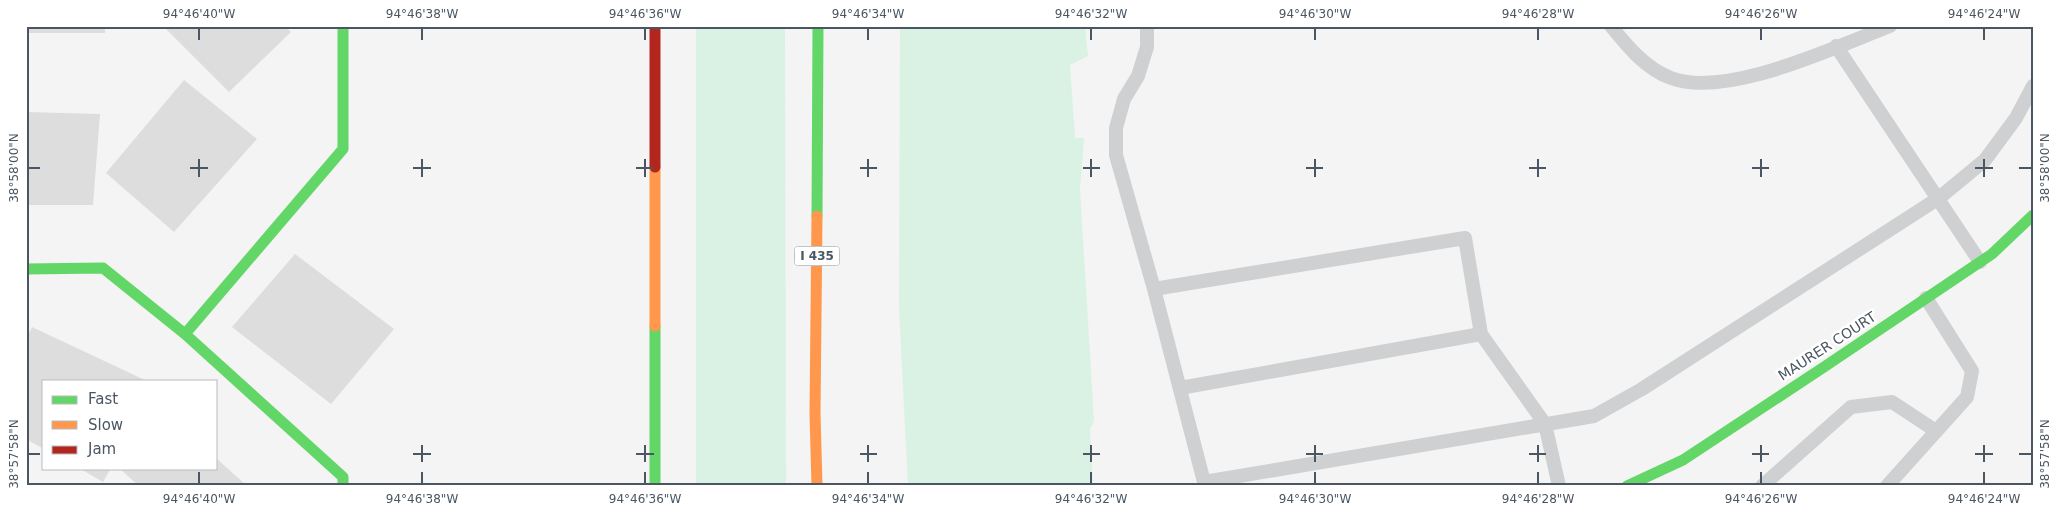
<svg xmlns="http://www.w3.org/2000/svg" width="2059" height="512" viewBox="0 0 2059 512" font-family="'DejaVu Sans',sans-serif">
  <style>
    .green { fill: #d9f2e3 }
    .building { fill: #ddddde }
    .lines { fill: none; stroke-linecap: round; stroke-linejoin: round }
    .lane { stroke: #ced0d2; stroke-width: 14 }
    .fast { stroke: #63d668; stroke-width: 11 }
    .slow { stroke: #ff974d; stroke-width: 11 }
    .jam { stroke: #b3261e; stroke-width: 11 }
    .ticks { fill: none; stroke: #4a5661; stroke-width: 2 }
    .labels { text-anchor: middle; stroke-width: 5; stroke-linejoin: round; paint-order: stroke }
    .shield { fill: #fff; stroke: #808990; stroke-width: 1 }
    .shield-label { font-size: 12px; font-weight: bold; fill: #4a5661 }
    .street-label { font-size: 14px; fill: #4a5661; stroke: #fff }
    .neatline { fill: none; stroke: #4a5661; stroke-width: 2 }
    .ticks-label { font-size: 12px; text-anchor: middle; fill: #4a5661 }
  </style>
  <rect width="100%" height="100%" fill="#f4f4f4"/>
  <path class="green" d="M696 26H785L786 486H696Z
    M900 26H1085L1088 56 1070 65 1075 138H1084L1080 189 1094 421 1090 429 1093 486H908L899 308Z"/>
  <path class="building" d="M26 26H105V33H26Z
    M163 26H285L291 32 229 92Z
    M184 80 257 139 174 232 106 173Z
    M26 112 100 114 93 205H26Z
    M295 254 394 329 331 404 232 327Z
    M32 327 147 381H44V449L26 439V339Z
    M216 458 247 486H139L119 468H216Z
    M79 468H111L103 482Z"/>
  <g class="lines">
    <path class="lane" d="M1147 26V47L1138 76 1124 99 1116 128V155L1154 289 1205 486
      M1611 26C1627 46 1646 69 1671 78 1726 99 1835 47 1890 26
      M1836 46 1980 262
      M1154 289 1465 238 1481 334 1545 424 1559 486
      M1180 388 1481 334
      M1204 482 1594 416 1642 389 1939 198 1985 160 2016 118 2033 86
      M1762 486 1851 407 1892 402 1936 431
      M1887 486 1967 397 1972 371 1926 298"/>
    <path class="fast" d="M817 216 818 26
      M26 269 103 268 185 334 343 477V486
      M655 326V486
      M185 334 343 149V26
      M1627 486 1683 460 1824 367 1992 254 2033 215"/>
    <path class="slow" d="M655 167V326
      M817 216 815 414 817 486"/>
    <path class="jam" d="M655 26V167"/>
  </g>
  <path class="ticks" d="M199 28V40M422 28V40M645 28V40M868 28V40M1091 28V40M1315 28V40M1538 28V40M1761 28V40M1984 28V40M199 159V177M422 159V177M645 159V177M868 159V177M1091 159V177M1315 159V177M1538 159V177M1761 159V177M1984 159V177M28 168H40M190 168H208M413 168H431M636 168H654M860 168H877M1083 168H1100M1306 168H1323M1529 168H1546M1752 168H1769M1975 168H1993M2019 168H2032M422 445V462M645 445V462M868 445V462M1091 445V462M1315 445V462M1538 445V462M1761 445V462M1984 445V462M28 454H40M413 454H431M636 454H654M860 454H877M1083 454H1100M1306 454H1323M1529 454H1546M1752 454H1769M1975 454H1993M2019 454H2032M199 472V484M422 472V484M645 472V484M868 472V484M1091 472V484M1315 472V484M1538 472V484M1761 472V484M1984 472V484"/>
  <g class="labels">
    <rect class="shield" x="794.5" y="246.5" width="45" height="19" rx="4"/>
    <g class="shield-label">
      <text x="817" y="260">I 435</text>
    </g>
    <g class="street-label">
      <text transform="translate(1827 346) rotate(-33)" y="5">MAURER COURT</text>
    </g>
  </g>
  <rect width="2059" height="512" fill="none" stroke="#ffffff" stroke-width="55"/>
  <rect x="42" y="380" width="175" height="90" fill="#ffffff" stroke="#b7bbc0"/>
  <rect x="52" y="396" width="25" height="8" fill="#63d668" stroke="#b7bbc0"/>
  <text x="88" y="404" font-size="15" fill="#4a5661">Fast</text>
  <rect x="52" y="421" width="25" height="8" fill="#ff974d" stroke="#b7bbc0"/>
  <text x="88" y="430" font-size="15" fill="#4a5661">Slow</text>
  <rect x="52" y="446" width="25" height="8" fill="#b3261e" stroke="#b7bbc0"/>
  <text x="88" y="454" font-size="15" fill="#4a5661">Jam</text>
  <rect x="28" y="28" width="2004" height="456" class="neatline"/>
  <g class="ticks-label">
    <text x="199" y="18">94°46'40"W</text>
    <text x="422" y="18">94°46'38"W</text>
    <text x="645" y="18">94°46'36"W</text>
    <text x="868" y="18">94°46'34"W</text>
    <text x="1091" y="18">94°46'32"W</text>
    <text x="1315" y="18">94°46'30"W</text>
    <text x="1538" y="18">94°46'28"W</text>
    <text x="1761" y="18">94°46'26"W</text>
    <text x="1984" y="18">94°46'24"W</text>
    <text transform="translate(14 168) rotate(-90)" y="4">38°58'00"N</text>
    <text transform="translate(2045 168) rotate(-90)" y="4">38°58'00"N</text>
    <text transform="translate(14 454) rotate(-90)" y="4">38°57'58"N</text>
    <text transform="translate(2045 454) rotate(-90)" y="4">38°57'58"N</text>
    <text x="199" y="503">94°46'40"W</text>
    <text x="422" y="503">94°46'38"W</text>
    <text x="645" y="503">94°46'36"W</text>
    <text x="868" y="503">94°46'34"W</text>
    <text x="1091" y="503">94°46'32"W</text>
    <text x="1315" y="503">94°46'30"W</text>
    <text x="1538" y="503">94°46'28"W</text>
    <text x="1761" y="503">94°46'26"W</text>
    <text x="1984" y="503">94°46'24"W</text>
  </g>
</svg>
